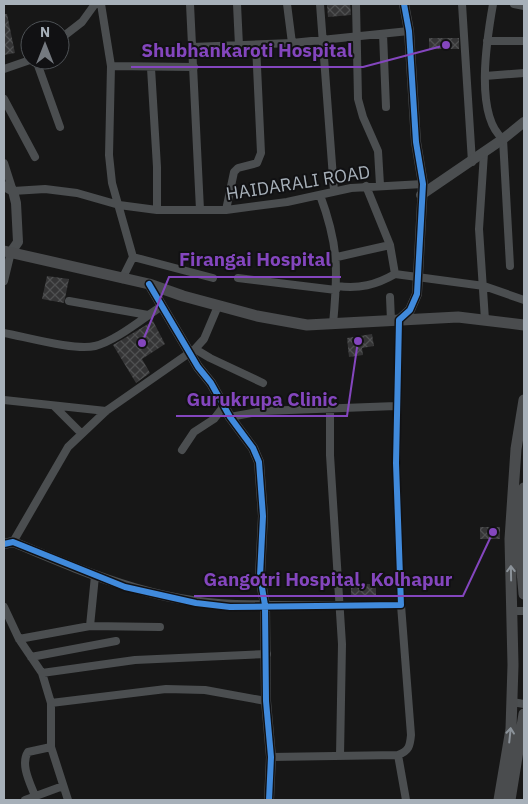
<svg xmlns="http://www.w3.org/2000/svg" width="528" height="804" viewBox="0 0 528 804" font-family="'IBM Plex Sans',sans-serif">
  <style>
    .building { fill: url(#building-cross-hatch) }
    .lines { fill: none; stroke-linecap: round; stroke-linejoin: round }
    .minor { stroke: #4b4e50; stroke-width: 8 }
    .tertiary { stroke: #4b4e50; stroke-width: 10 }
    .secondary { stroke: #4a4c4e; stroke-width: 11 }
    .cycleway-casing { stroke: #111113; stroke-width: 9 }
    .cycleway { stroke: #408adc; stroke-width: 6 }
    .oneway { stroke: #8b9299 }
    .labels { text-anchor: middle; stroke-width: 4; stroke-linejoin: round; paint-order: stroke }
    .street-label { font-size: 18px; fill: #a7b0b9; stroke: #111113 }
    .leader { fill: none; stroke: #8446be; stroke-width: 2 }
    .callout-dot { fill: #8446be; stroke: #111113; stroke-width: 2 }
    .callout-label { font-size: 19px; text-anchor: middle; font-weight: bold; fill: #8446be; stroke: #111113; stroke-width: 4; stroke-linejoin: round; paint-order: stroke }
  </style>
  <defs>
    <pattern id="building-cross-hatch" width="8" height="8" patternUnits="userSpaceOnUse" patternTransform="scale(1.25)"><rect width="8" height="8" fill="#353536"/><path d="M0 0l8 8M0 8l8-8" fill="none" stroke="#4f5051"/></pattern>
  </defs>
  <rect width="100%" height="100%" fill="#171717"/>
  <path class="building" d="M350 4 351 15 328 17 327 5Z
    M4 14H7L15 53 4 55Z
    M429 38H459V49H429Z
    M47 276 69 279 64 303 42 299Z
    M153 321 165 344 142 359 150 373 136 383 113 345Z
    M372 334 374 346 362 348 363 355 349 357 347 338Z
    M480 527H500V539H480Z
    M351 584H376V596L351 597Z"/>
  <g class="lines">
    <path class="minor" d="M101 4 111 66 109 155 112 183 133 257 122 279
      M190 4 200 210
      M237 4 239 46
      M287 4 292 43
      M320 4 334 191
      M356 4 358 99 363 117 378 151 380 185
      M462 4 472 162
      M493 4C487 38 474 115 503 139L510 266
      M514 4 524 6
      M383 34 386 107
      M60 39 82 22 95 4
      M487 41H524
      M192 47 292 43 409 31
      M36 60 60 127
      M111 66 194 67
      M151 68 157 167V210
      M4 69 30 60
      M485 76 524 73
      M4 99 35 157
      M484 153 479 229 485 320
      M4 163 13 191 45 189 77 193 119 205 157 210H226L287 202 351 188 423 184
      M366 186 390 245 395 274 484 286 524 300
      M320 195C339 246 338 271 333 324
      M226 210 234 172 238 168 257 163 261 153 256 45
      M133 257 213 278
      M337 257 390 245
      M238 278 336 290
      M4 281 11 252
      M337 286C359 289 376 285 395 274
      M390 297 391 321
      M69 301 148 315
      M4 333C26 337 75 351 95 346 116 341 143 318 162 306
      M195 349 210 358 263 383
      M4 400 106 411
      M54 406 82 434
      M330 409V455L342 644 340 756
      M230 417 263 411 396 406
      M182 450 194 432 214 419 224 406
      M13 542 68 447 106 411 195 349 204 339 218 306
      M265 605H401L396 463 399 320
      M4 607 19 639 42 673 51 703V747L68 800
      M511 611H524
      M90 626 160 627
      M19 639 90 626 95 576
      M31 657 116 641
      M42 673 135 660 267 654
      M512 702 524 704
      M51 703 166 689 205 690 266 701
      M398 755 406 800
      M271 757 398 755C409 751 410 746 411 735L401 605
      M35 796C30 783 20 764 28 752L51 747
      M25 800 63 786"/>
    <path class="tertiary" d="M4 186 13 191 16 203 18 242 11 252
      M421 195 503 139 524 122
      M149 284 198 367 211 383 230 417 253 448 259 462 263 516 260 576 265 605 266 701 271 757 269 800
      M399 320 410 310 417 294 423 184 416 142 409 31 404 4
      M4 544 13 542C98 578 171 609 265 605"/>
    <path class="secondary" d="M4 251 149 284 183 296 257 316 307 325 458 317 524 325
      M524 488 520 548 524 594
      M499 800 511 729 513 665 510 539 516 449 524 400
      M510 800 524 714"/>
    <defs>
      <path id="cycleway" d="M149 284 198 367 211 383 230 417 253 448 259 462 263 516 260 576 265 605 266 701 271 757 269 800
        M4 544 13 542 125 587 196 603 230 607 401 605 396 463 399 320 410 310 417 294 423 184 416 142 409 31 404 4"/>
    </defs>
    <use href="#cycleway" class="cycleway-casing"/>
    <use href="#cycleway" class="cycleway"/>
  </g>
  <defs><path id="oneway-shaft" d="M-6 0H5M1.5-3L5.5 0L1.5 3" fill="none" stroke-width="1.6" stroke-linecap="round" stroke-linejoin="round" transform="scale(1.25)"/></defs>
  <g class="oneway">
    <use href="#oneway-shaft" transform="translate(511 573) rotate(-91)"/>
    <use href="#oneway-shaft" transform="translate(510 735) rotate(-84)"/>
  </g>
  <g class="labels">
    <g class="street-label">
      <text transform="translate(298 183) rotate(-9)" y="6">HAIDARALI ROAD</text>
    </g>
  </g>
  <path class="leader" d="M446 45L363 67H131M142 343L169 277H341M358 341L347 416H176M493 532L463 596H194"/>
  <g class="callout-dot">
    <circle cx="446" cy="45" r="5"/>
    <circle cx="142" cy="343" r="5"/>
    <circle cx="358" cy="341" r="5"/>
    <circle cx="493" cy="532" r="5"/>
  </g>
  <g class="callout-label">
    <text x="247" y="57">Shubhankaroti Hospital</text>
    <text x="255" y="266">Firangai Hospital</text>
    <text x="262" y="406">Gurukrupa Clinic</text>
    <text x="328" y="586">Gangotri Hospital, Kolhapur</text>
  </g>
  <rect width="528" height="804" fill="none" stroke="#a7b0b9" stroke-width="10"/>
  <g transform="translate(45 45)"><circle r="24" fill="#111113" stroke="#4d5155"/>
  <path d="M0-4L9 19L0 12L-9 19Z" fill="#757a80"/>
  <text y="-8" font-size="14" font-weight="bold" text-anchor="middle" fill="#a7b0b9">N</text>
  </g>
</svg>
